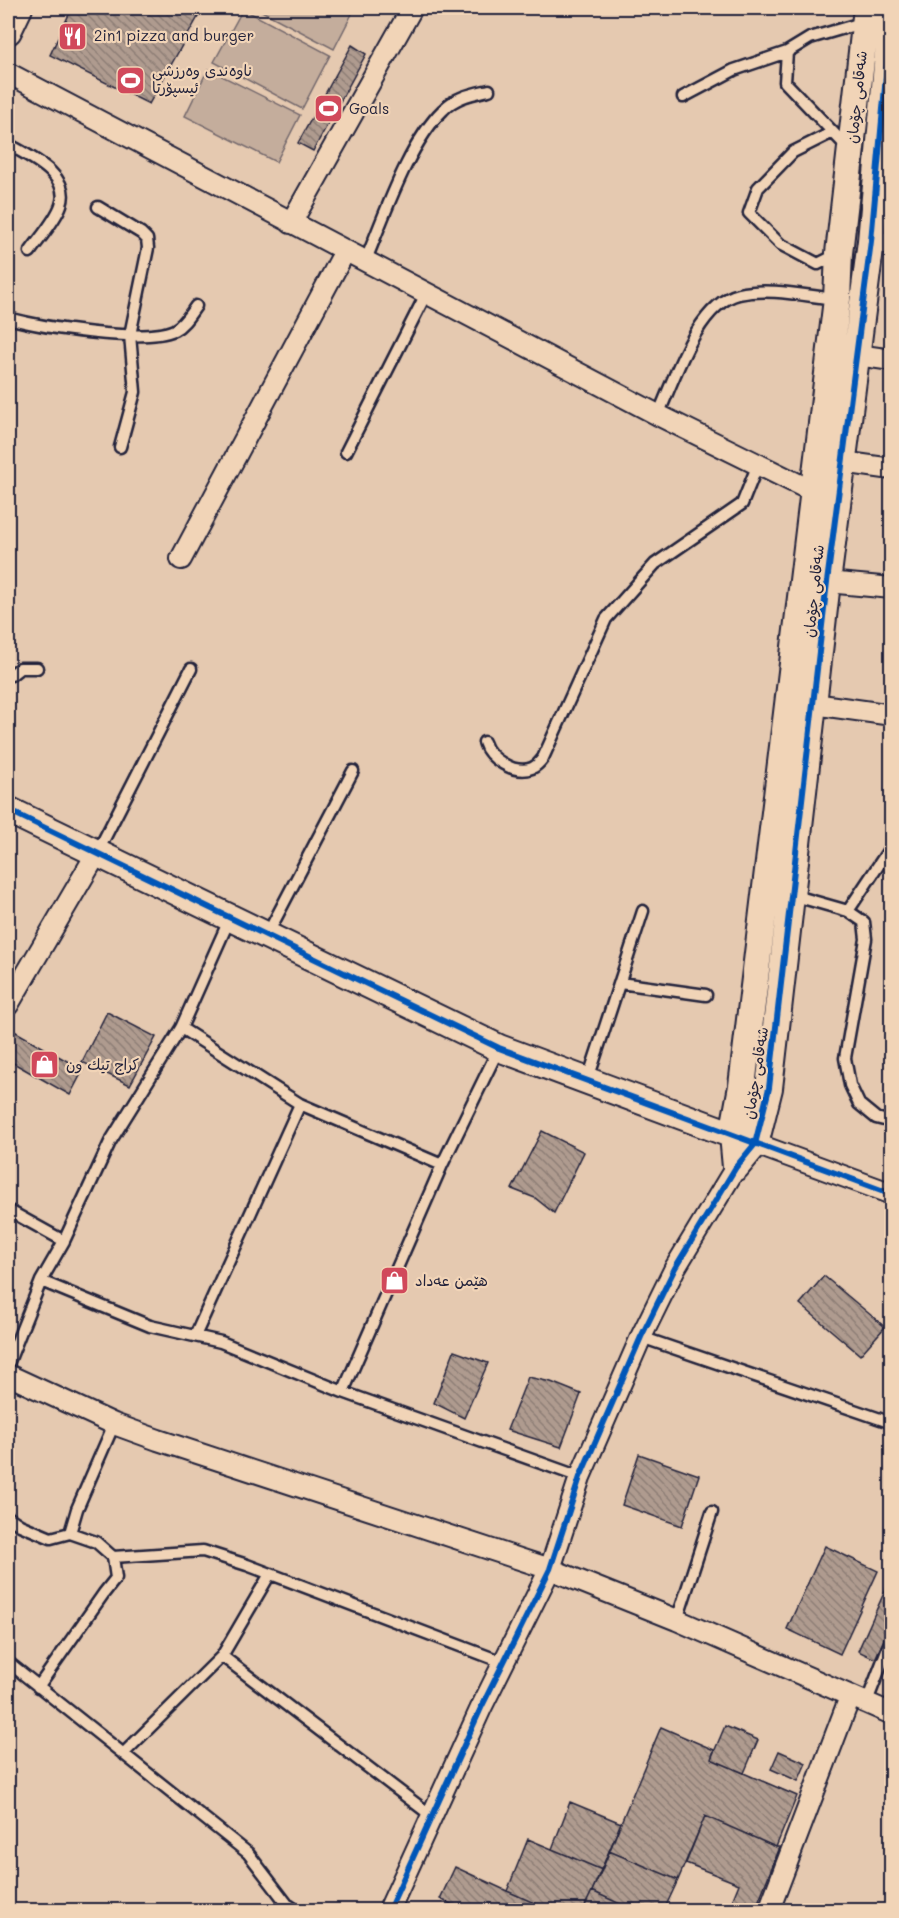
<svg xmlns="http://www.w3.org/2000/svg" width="899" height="1918" viewBox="0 0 899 1918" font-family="Mali,'Playpen Sans Arabic',sans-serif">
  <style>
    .garden { fill: #c4ad9c; stroke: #73686c; stroke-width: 1.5 }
    .building { fill: url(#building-back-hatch); stroke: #22223b; stroke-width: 1.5 }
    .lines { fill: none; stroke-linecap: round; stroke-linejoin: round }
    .service-casing { stroke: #22223b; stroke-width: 15 }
    .minor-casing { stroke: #22223b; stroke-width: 24 }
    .tertiary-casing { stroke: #22223b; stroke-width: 30 }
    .service { stroke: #f1d4b7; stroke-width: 10 }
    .minor { stroke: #f1d4b7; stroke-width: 20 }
    .tertiary { stroke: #f1d4b7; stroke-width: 26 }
    .cycleway-casing { stroke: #f1d4b7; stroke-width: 10 }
    .cycleway { stroke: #0057b8; stroke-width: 6 }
    .labels { text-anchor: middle; stroke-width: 4.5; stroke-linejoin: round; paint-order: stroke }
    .poi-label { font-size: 15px; fill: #22223b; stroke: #f1d4b7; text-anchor: start }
    .street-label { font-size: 15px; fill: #22223b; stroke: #f1d4b7 }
  </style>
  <defs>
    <pattern id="building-back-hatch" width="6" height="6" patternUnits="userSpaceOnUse" patternTransform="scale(1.5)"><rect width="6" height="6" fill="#af9b8f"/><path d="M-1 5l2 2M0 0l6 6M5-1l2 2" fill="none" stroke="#8e7e76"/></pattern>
  </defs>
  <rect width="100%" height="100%" fill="#e5c9b0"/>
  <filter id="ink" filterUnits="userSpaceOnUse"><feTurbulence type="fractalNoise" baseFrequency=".0167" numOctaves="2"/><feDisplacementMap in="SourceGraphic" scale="12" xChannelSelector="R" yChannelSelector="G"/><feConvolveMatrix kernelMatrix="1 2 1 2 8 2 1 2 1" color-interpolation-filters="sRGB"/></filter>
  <g filter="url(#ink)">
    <path class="garden" d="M256 8H355L334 49Z
      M243 9 330 55 302 109 214 62Z
      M208 69 300 115 276 162 185 116Z"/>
    <path class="building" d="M72 8H203L149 104 50 55Z
      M352 45 366 54 313 151 298 143Z
      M107 1012 156 1037 130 1085 82 1062Z
      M9 1028 83 1070 70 1095 8 1060Z
      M542 1131 584 1152 554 1213 535 1198 512 1189Z
      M824 1276 885 1327 860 1355 800 1304Z
      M454 1351 488 1363 464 1418 434 1403Z
      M528 1377 551 1382 581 1394 561 1447 507 1430Z
      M639 1454 699 1475 682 1526 622 1505Z
      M825 1546 878 1571 840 1654 787 1629Z
      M892 1575V1622L875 1659 858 1651Z
      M725 1726 758 1740 744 1773 711 1759Z
      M661 1727 714 1750 711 1759 797 1796 776 1847 705 1816 678 1880 609 1851Z
      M779 1751 806 1763 798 1781 771 1769Z
      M570 1802 621 1823 602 1870 552 1849Z
      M705 1816 776 1847H780L755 1910H734L730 1906 739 1884 686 1863Z
      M528 1839 602 1870 583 1910H550L507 1891Z
      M609 1851 678 1880 664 1910H633L592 1891Z
      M455 1867 507 1891 550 1910H464L440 1899Z
      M592 1891 633 1910H583Z"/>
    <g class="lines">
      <defs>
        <path id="service" d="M683 97 734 70 787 52
          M833 132 793 152 758 188 749 213 780 244 818 264 838 254
          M8 144C28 156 72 175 61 205 56 220 39 239 30 252
          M849 149 785 82 787 52 810 38 865 22
          M98 207 141 233 147 239 148 248 130 335 135 392 120 447
          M365 262C384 217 408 144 443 110 455 97 472 94 489 90
          M8 318C41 327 144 344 174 330 184 325 190 314 196 306
          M658 415C674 380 697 304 739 294 769 287 806 296 836 299
          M346 452 426 294
          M8 675H11L20 668H37
          M484 742C489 759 515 775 532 768 537 766 540 762 543 758L606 619 655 564 742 504 758 464
          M97 853 191 669
          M792 895 848 911 864 922 866 939 845 1058 850 1085 859 1104 876 1118 892 1122
          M848 911 892 845
          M267 935 353 771
          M620 983 706 995
          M181 1028 300 1104 442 1165
          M587 1082 643 911
          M8 1210 64 1241 41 1281 8 1364
          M64 1241 110 1142 181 1028 230 918
          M41 1281 150 1326 221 1342 343 1392 580 1477
          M195 1336 300 1104
          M641 1337 892 1423
          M343 1392 442 1165 499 1048
          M8 1517 20 1525 51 1538 70 1533 96 1542 113 1557 116 1578 104 1593 38 1687
          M70 1533 77 1509 114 1424
          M113 1557 203 1551 247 1565 505 1663
          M677 1620 712 1512
          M222 1656 432 1816
          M8 1662 248 1853 287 1904 296 1910
          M866 1704 892 1637
          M123 1754 222 1656 270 1574"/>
        <path id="minor" d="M8 73 658 415 812 491
          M291 223 412 8
          M871 241 892 244
          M857 355 892 360
          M842 462 892 469
          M181 559 345 251
          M827 582 892 588
          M814 704 892 715
          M8 1005 97 853
          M742 1139 892 1194
          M8 1375 114 1424 158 1440 550 1569 677 1620 892 1714
          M389 1910 481 1708 550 1569 580 1477 641 1337 675 1268 736 1167
          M769 1910 850 1697"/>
        <path id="tertiary" d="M8 31 19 8
          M8 810 499 1048 733 1135
          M736 1167 755 1144 769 1088 827 582 871 241 892 10
          M736 1167 733 1135 742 1086 837 299 839 253 867 8"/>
      </defs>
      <use href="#service" class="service-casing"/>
      <use href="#minor" class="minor-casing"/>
      <use href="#tertiary" class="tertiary-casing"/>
      <use href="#service" class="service"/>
      <use href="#minor" class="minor"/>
      <use href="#tertiary" class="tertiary"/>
      <defs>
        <path id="cycleway" d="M8 810 499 1048 892 1194
          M389 1910 481 1708 550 1569 580 1477 641 1337 675 1268 736 1167 755 1144 769 1088 827 582 871 241 892 10"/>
      </defs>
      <use href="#cycleway" class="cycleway-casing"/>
      <use href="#cycleway" class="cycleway"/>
    </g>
  </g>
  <defs>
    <symbol id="restaurant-square" viewBox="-11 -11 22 22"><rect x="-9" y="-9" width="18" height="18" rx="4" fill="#d1495b" stroke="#f1d4b7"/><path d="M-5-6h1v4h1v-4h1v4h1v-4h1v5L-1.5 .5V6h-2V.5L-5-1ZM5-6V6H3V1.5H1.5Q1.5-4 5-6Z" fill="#fff"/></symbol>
    <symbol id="stadium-square" viewBox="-11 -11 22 22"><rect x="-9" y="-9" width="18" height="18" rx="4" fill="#d1495b" stroke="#f1d4b7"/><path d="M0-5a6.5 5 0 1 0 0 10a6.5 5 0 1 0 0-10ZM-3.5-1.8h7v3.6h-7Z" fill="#fff"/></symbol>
    <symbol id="shop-square" viewBox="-11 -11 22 22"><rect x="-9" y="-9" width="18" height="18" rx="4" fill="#d1495b" stroke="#f1d4b7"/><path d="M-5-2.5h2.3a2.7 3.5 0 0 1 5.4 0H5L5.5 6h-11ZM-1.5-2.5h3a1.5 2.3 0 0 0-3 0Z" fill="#fff"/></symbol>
  </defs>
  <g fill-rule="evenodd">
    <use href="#restaurant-square" x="56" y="20" width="33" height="33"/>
    <use href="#stadium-square" x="114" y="64" width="33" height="33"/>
    <use href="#stadium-square" x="312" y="92" width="33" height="33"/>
    <use href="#shop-square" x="28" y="1048" width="33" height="33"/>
    <use href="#shop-square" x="378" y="1264" width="33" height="33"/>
  </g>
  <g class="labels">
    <g class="poi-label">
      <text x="94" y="41">2in1 pizza and burger</text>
      <text x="152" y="76">ناوەندی وەرزشی<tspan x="152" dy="17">ئیسپۆرتا</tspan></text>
      <text x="349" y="114">Goals</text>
      <text x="66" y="1070">كراج تيك ون</text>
      <text x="415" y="1286">هێمن عەداد</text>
    </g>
    <g class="street-label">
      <text transform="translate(857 97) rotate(-84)" y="5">شەقامی چۆمان</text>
      <text transform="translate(814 591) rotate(-84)" y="5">شەقامی چۆمان</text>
      <text transform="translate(756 1073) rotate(-81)" y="5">شەقامی چۆمان</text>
    </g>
  </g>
  <rect width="899" height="1918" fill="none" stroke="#f1d4b7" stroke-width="30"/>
  <rect x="15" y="15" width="869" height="1888" fill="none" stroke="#22223b" stroke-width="2" filter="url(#ink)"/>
</svg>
